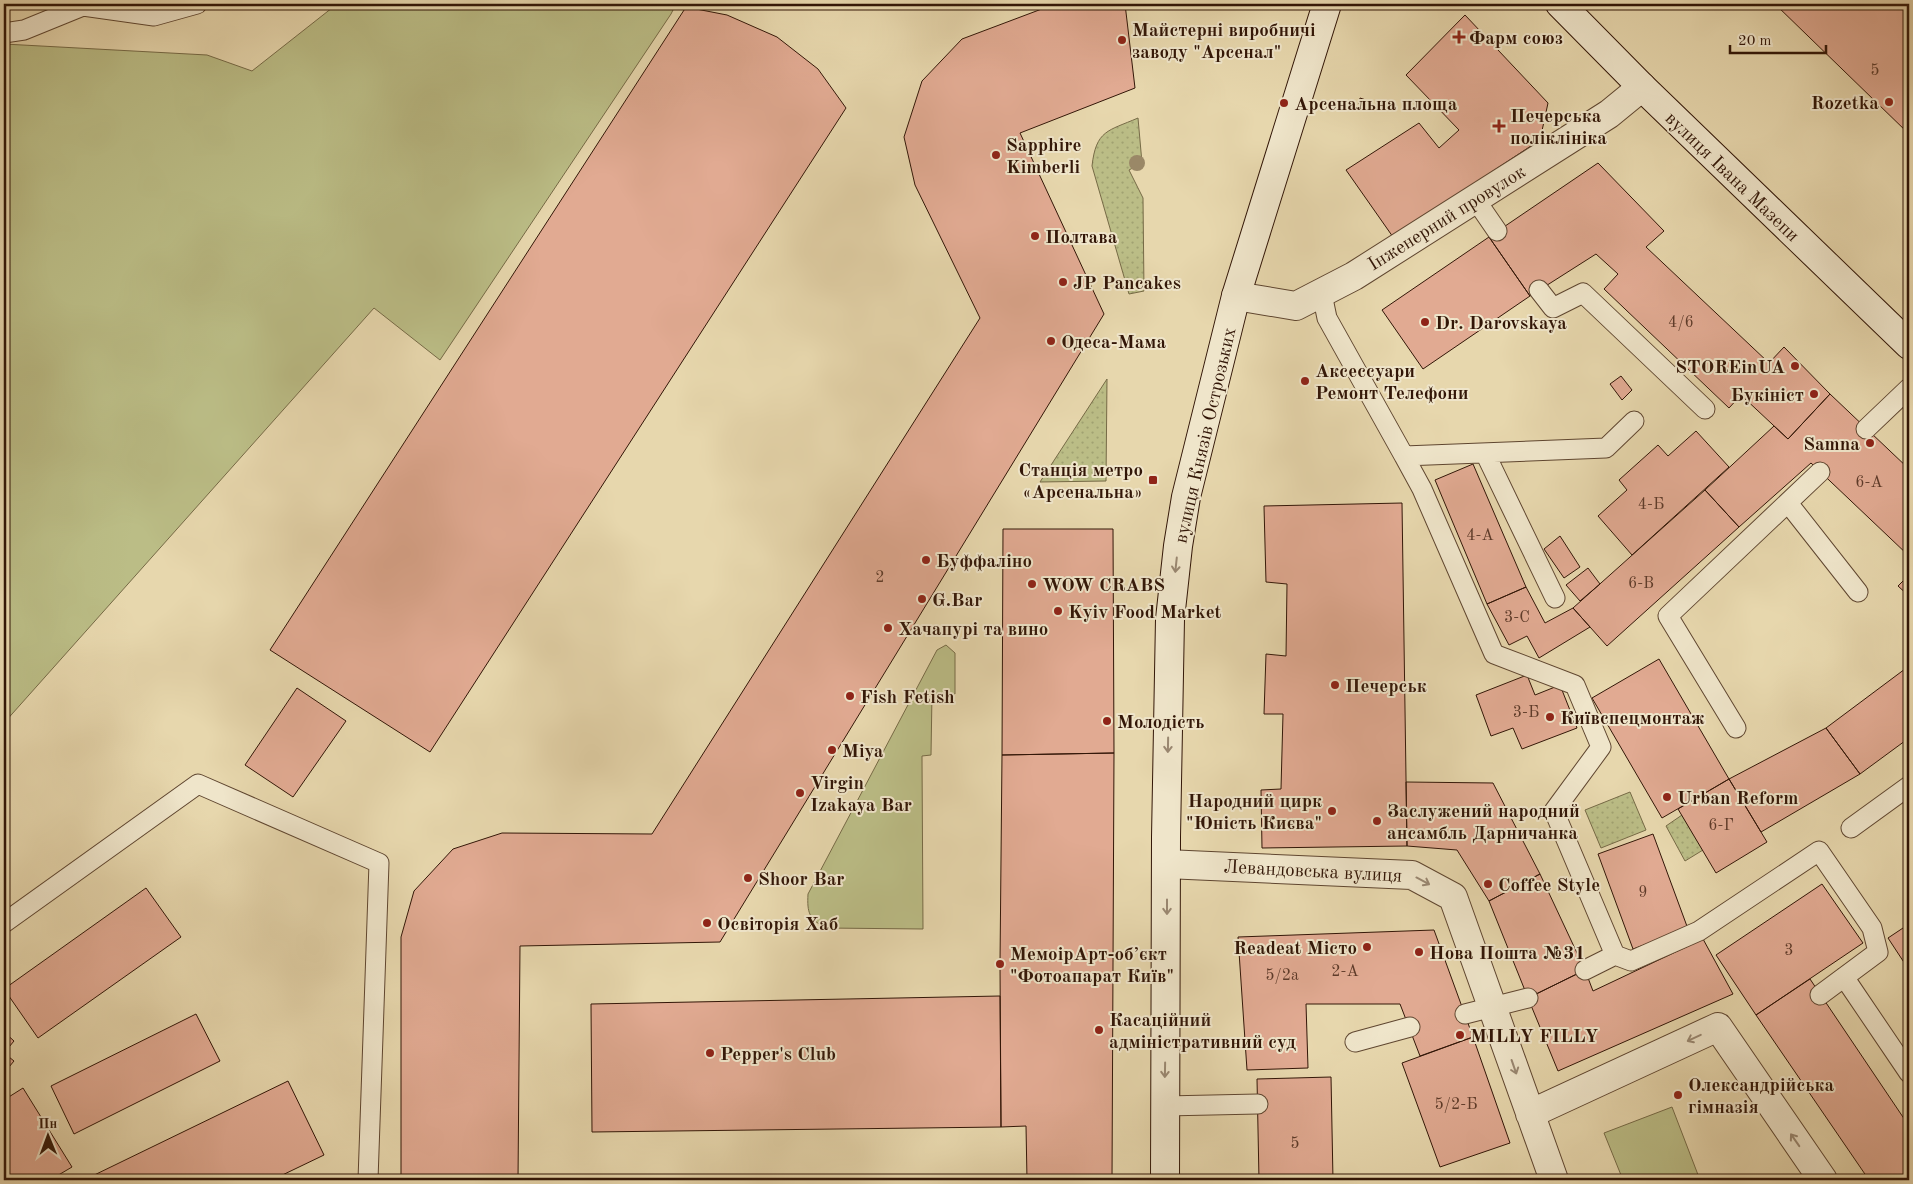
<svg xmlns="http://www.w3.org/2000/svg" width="1913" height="1184" viewBox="0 0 1913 1184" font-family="'Old Standard TT',serif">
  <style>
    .grass { fill: url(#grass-dots); stroke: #766a46 }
    .park { fill: #bbbd86; stroke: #766a46 }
    .building { fill: #e1aa92; stroke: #321607 }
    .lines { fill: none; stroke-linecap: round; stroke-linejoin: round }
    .service-casing { stroke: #5f4630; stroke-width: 21 }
    .minor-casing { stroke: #5f4630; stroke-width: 30 }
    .secondary-casing { stroke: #321607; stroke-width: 30 }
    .service { stroke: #efe5ca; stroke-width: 19 }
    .minor { stroke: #efe5ca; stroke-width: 28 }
    .secondary { stroke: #efe5ca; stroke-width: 28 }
    .tree { fill: #9a8867 }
    .oneway { stroke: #9a8872 }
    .poi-dot { fill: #8f2418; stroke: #efe5ca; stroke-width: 2 }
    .labels { text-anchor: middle; stroke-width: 4; stroke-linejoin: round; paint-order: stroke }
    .number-label { font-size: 16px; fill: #5e3b2a }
    .poi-label { font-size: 19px; font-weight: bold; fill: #321607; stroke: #efe5ca; text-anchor: start }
    .street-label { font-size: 19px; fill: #321607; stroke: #efe5ca }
  </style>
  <defs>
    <pattern id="grass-dots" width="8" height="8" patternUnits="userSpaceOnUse" patternTransform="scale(1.25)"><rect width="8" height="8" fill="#bbbd86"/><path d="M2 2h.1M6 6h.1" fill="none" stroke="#a1a272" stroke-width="1.8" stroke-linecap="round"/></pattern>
  </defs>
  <rect width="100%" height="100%" fill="#e7d7ad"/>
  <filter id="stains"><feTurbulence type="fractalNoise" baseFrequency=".004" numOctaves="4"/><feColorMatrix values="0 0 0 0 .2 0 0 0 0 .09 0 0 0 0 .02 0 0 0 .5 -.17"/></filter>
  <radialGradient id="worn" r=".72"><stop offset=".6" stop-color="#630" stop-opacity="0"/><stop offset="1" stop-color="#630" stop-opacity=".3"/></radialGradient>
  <path class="grass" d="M1138 118 1142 163 1129 170 1143 198 1144 291 1129 294 1092 166C1096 130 1108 131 1138 118Z
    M1107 379 1106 481 1040 482Z
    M1630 792 1646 830 1601 848 1585 810Z
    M1682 815 1703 850 1685 861 1666 826Z"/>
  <path class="park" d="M337 4H676L671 14 440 360 374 308 4 723V44L207 55 252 71Z
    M946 645 955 653V694H932L931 755 922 756 923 929 826 928C809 919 807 913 808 894L937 650Z
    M1672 1107 1700 1180H1623L1604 1133Z"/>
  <path class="building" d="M1055 4H1125L1135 88 1020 133 1104 314 720 942 520 946 518 1180H401V937L414 891 453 849 502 833 652 834 980 318 915 185 904 137 922 81 962 39Z
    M1775 4H1909V63L1906 67 1909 70V134Z
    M686 7 727 15 777 37 818 69 846 108 430 752 270 650Z
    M1465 15 1548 103 1540 140 1393 237 1346 170 1419 123 1439 148 1459 130 1406 75Z
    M1360 98 1366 100 1364 105 1359 104Z
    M1598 163 1664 231 1646 247 1769 363 1784 347 1830 394 1788 439 1741 395 1729 408 1604 289 1618 274 1596 254 1530 296 1489 237Z
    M1489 237 1530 296 1423 369 1382 310Z
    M1621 376 1632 390 1622 400 1610 384Z
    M1830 394 1909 469V556L1811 463 1739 527 1705 490 1774 426 1788 439Z
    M1696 431 1729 467 1632 555 1598 516 1627 490 1619 480 1658 445 1668 456Z
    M1473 464 1526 587 1487 604 1435 480Z
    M1705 490 1739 527 1607 646 1573 608Z
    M1402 503 1407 846 1262 848 1261 790 1281 789 1283 714H1264L1266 654 1286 656 1287 584 1266 582 1264 506Z
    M1003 529H1113L1114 753 1002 755Z
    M1560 536 1580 567 1564 578 1544 549Z
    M1588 568 1600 584 1580 601 1566 585Z
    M1909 575V596L1898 586Z
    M1526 587 1545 623 1573 608 1590 627 1539 658 1527 636 1509 645 1487 604Z
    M1659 659 1729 779 1662 818 1592 698Z
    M1909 666V738L1860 774 1826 728Z
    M1527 675 1535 695 1560 685 1577 728 1522 749 1513 728 1491 736 1476 695Z
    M297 688 346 721 293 797 245 765Z
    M1826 728 1860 774 1761 832 1729 779Z
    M1114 753 1112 1180H1027L1026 1126 1001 1127 1000 964 1002 755Z
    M1729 779 1767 842 1716 873 1678 809Z
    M1406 782 1493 783 1540 874 1489 901 1457 850 1407 846Z
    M1653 834 1688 929 1633 949 1598 854Z
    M1540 874 1585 970 1528 998 1489 901Z
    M1822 884 1863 943 1756 1015 1716 955Z
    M146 888 181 937 38 1038 4 989Z
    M1909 924V970L1888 938Z
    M1434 930 1473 1037 1420 1056 1400 1004H1306L1308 1068 1247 1070 1238 937Z
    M1703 939 1733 994 1558 1071 1528 998 1585 970 1593 991Z
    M1810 979 1909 1126V1180H1869L1756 1015Z
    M1000 996 1001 1127 592 1132 591 1004Z
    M196 1014 220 1061 74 1134 51 1086Z
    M4 1032 14 1041 4 1053 14 1061 4 1073Z
    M1473 1037 1510 1143 1440 1167 1402 1063Z
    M1331 1077 1333 1180H1259L1257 1079Z
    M288 1081 324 1155 272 1180H84Z
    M23 1088 72 1167 50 1180H4V1100Z"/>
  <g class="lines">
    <defs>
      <path id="service" d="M4 33 24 30 83 6 154 16 197 4
        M1475 199 1497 231
        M1539 290 1553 308 1583 293 1705 409
        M1322 294 1327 318 1404 456 1606 448 1634 421
        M1866 429 1909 388
        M1485 453 1555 598
        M1404 456 1422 489 1494 654 1575 685 1601 747 1554 811 1615 955
        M1788 503 1858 592
        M1736 728 1668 616 1820 472
        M1851 828 1909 786
        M4 923 198 784 379 863 368 1180
        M1585 970 1615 955 1631 961 1699 931 1819 851 1872 928 1878 952 1820 995
        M1844 977 1909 1073
        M1465 1014 1528 998
        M1355 1042 1410 1027
        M1165 1106 1258 1104"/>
      <path id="minor" d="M1236 296 1296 306 1354 276 1609 114 1642 87
        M1166 864 1412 875 1453 897 1554 1180
        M1530 1114 1718 1027 1823 1180"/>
      <path id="secondary" d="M1560 4 1642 87 1909 345
        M1165 1180 1166 837 1170 619 1178 546 1186 497 1236 296 1327 4"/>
    </defs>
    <use href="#service" class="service-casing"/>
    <use href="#minor" class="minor-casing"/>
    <use href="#secondary" class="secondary-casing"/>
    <use href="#service" class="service"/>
    <use href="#minor" class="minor"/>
    <use href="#secondary" class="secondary"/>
  </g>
  <circle class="tree" cx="1137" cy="163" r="8"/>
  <defs><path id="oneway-shaft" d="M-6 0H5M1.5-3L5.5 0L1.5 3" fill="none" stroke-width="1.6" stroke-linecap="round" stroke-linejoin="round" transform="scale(1.25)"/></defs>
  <g class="oneway">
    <use href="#oneway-shaft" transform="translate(1176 565) rotate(96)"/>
    <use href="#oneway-shaft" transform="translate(1168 745) rotate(91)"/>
    <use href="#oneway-shaft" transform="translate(1423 881) rotate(28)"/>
    <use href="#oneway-shaft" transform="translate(1167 907) rotate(90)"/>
    <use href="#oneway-shaft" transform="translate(1694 1038) rotate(155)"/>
    <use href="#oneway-shaft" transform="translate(1514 1067) rotate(71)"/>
    <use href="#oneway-shaft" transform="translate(1165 1070) rotate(91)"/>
    <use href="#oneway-shaft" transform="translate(1795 1140) rotate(-125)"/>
  </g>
  <g class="poi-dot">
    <path d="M1456.5 29.5h5v5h5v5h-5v5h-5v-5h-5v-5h5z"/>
    <circle cx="1122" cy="40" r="5"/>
    <circle cx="1889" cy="102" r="5"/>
    <circle cx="1284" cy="103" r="5"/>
    <path d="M1496.5 118.5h5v5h5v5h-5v5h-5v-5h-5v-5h5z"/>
    <circle cx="996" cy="155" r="5"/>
    <circle cx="1035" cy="236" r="5"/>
    <circle cx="1063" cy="282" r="5"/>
    <circle cx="1425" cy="322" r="5"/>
    <circle cx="1051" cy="341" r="5"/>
    <circle cx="1795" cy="366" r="5"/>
    <circle cx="1305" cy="381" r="5"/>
    <circle cx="1814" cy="394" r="5"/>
    <circle cx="1870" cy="443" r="5"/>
    <rect x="1148" y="475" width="10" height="10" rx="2.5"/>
    <circle cx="926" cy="560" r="5"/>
    <circle cx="1032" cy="584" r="5"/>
    <circle cx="922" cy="599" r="5"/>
    <circle cx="1058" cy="611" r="5"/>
    <circle cx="888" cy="628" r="5"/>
    <circle cx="1335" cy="685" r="5"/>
    <circle cx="850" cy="696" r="5"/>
    <circle cx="1550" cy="717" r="5"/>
    <circle cx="1107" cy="721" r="5"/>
    <circle cx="832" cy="750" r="5"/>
    <circle cx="800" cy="793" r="5"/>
    <circle cx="1667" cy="797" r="5"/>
    <circle cx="1332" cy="811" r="5"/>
    <circle cx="1377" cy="821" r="5"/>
    <circle cx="748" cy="878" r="5"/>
    <circle cx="1488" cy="884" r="5"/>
    <circle cx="707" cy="923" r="5"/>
    <circle cx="1367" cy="947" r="5"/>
    <circle cx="1419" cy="952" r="5"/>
    <circle cx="1000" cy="964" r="5"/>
    <circle cx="1099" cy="1030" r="5"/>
    <circle cx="1460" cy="1035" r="5"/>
    <circle cx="710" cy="1053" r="5"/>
    <circle cx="1678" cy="1095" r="5"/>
  </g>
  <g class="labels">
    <g class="number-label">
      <text x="1875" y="75">5</text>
      <text x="1681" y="327">4/6</text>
      <text x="1869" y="487">6-А</text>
      <text x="1651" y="509">4-Б</text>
      <text x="1480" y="540">4-А</text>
      <text x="880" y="582">2</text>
      <text x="1641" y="588">6-В</text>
      <text x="1517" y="622">3-С</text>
      <text x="1526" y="717">3-Б</text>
      <text x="1721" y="830">6-Г</text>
      <text x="1643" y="897">9</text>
      <text x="1789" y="955">3</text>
      <text x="1345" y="976">2-А</text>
      <text x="1282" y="980">5/2а</text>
      <text x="1456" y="1109">5/2-Б</text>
      <text x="1295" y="1148">5</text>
    </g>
    <g class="poi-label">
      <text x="1132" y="36">Майстерні виробничі<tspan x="1132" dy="22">заводу "Арсенал"</tspan></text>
      <text x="1469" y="44">Фарм союз</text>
      <text x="1879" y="109" text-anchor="end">Rozetka</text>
      <text x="1294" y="110">Арсенальна площа</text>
      <text x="1510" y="122">Печерська<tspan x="1510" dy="22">поліклініка</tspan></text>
      <text x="1006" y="151">Sapphire<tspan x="1006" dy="22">Kimberli</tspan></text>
      <text x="1045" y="243">Полтава</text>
      <text x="1073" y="289">JP Pancakes</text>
      <text x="1435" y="329">Dr. Darovskaya</text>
      <text x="1061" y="348">Одеса-Мама</text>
      <text x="1785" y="373" text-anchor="end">STOREinUA</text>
      <text x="1315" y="377">Аксессуари<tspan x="1315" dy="22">Ремонт Телефони</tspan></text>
      <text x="1804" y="401" text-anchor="end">Букініст</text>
      <text x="1860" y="450" text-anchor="end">Samna</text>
      <text x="1143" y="476" text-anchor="end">Станція метро<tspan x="1143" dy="22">«Арсенальна»</tspan></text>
      <text x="936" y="567">Буффаліно</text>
      <text x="1042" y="591">WOW CRABS</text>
      <text x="932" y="606">G.Bar</text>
      <text x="1068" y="618">Kyiv Food Market</text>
      <text x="898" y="635">Хачапурі та вино</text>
      <text x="1345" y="692">Печерськ</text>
      <text x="860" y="703">Fish Fetish</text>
      <text x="1560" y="724">Київспецмонтаж</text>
      <text x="1117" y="728">Молодiсть</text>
      <text x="842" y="757">Miya</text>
      <text x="810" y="789">Virgin<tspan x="810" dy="22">Izakaya Bar</tspan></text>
      <text x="1677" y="804">Urban Reform</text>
      <text x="1322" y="807" text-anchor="end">Народний цирк<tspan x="1322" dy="22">"Юність Києва"</tspan></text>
      <text x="1387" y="817">Заслужений народний<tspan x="1387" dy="22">ансамбль Дарничанка</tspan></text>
      <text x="758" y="885">Shoor Bar</text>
      <text x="1498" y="891">Coffee Style</text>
      <text x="717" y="930">Освіторія Хаб</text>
      <text x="1357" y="954" text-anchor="end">Readeat Місто</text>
      <text x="1429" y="959">Нова Пошта №31</text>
      <text x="1010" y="960">МемоірАрт-обʼєкт<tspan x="1010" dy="22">"Фотоапарат Київ"</tspan></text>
      <text x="1109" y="1026">Касаційний<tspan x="1109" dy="22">адміністративний суд</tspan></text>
      <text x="1470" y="1042">MILLY FILLY</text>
      <text x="720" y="1060">Pepper's Club</text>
      <text x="1688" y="1091">Олександрійська<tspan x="1688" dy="22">гімназія</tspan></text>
    </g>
    <g class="street-label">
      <text transform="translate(1733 176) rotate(44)" y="7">вулиця Івана Мазепи</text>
      <text transform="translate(1446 217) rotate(-32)" y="7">Інженерний провулок</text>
      <text transform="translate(1204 435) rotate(-77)" y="7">вулиця Князів Острозьких</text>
      <text transform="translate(1313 870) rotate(3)" y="7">Левандовська вулиця</text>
    </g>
  </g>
  <rect width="1913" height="1184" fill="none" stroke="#e7d7ad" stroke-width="20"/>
  <rect x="5" y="5" width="1903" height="1174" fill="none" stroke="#321607" stroke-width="2.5"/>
  <rect x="10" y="10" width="1893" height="1164" fill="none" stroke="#321607"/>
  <g transform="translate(48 1136) rotate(359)" stroke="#efe5ca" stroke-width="4" paint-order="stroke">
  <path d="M0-4L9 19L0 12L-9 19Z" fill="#321607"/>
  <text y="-8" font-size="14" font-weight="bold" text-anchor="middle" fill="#321607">Пн</text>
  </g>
  <path d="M1730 45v8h96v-8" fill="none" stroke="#321607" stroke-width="2.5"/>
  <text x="1738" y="45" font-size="15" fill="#321607" stroke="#efe5ca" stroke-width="4" paint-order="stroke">20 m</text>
  <rect width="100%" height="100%" filter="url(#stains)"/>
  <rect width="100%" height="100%" fill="url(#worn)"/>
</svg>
